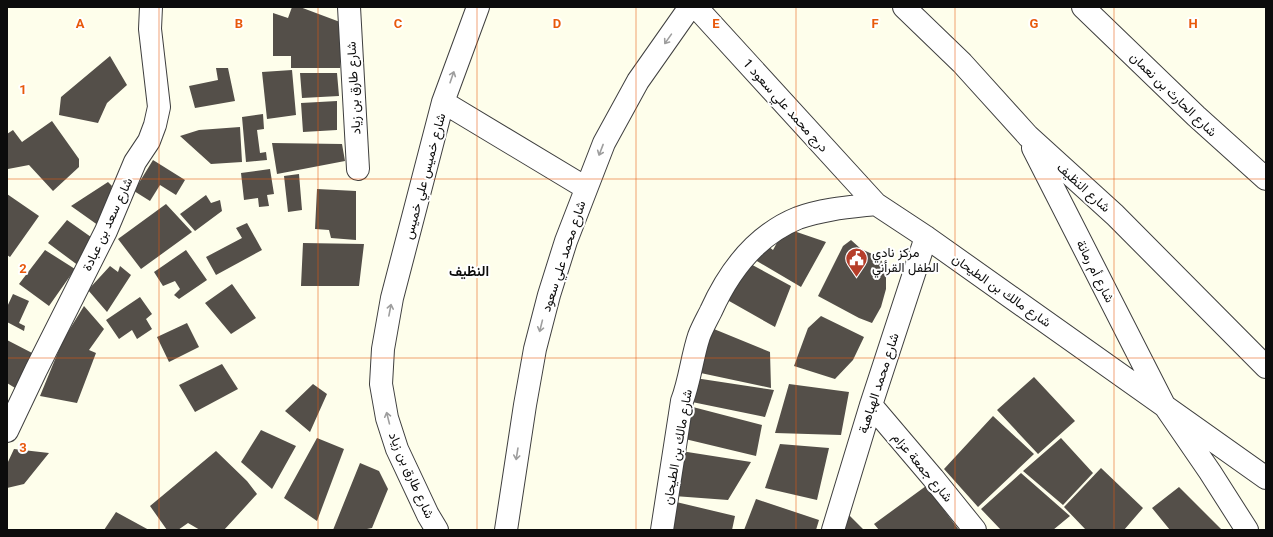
<svg xmlns="http://www.w3.org/2000/svg" width="1273" height="537" viewBox="0 0 1273 537" font-family="Georgia,Vazirmatn,serif">
  <style>
    .building { fill: #544f49 }
    .lines { fill: none; stroke-linecap: round; stroke-linejoin: round }
    .street-casing { stroke: #3f3f3f; stroke-width: 24 }
    .street { stroke: #fff; stroke-width: 22 }
    .oneway { stroke: #9e9e9e }
    .grid { fill: none; stroke: #e8590c; stroke-width: 1; stroke-opacity: 0.55 }
    .labels { text-anchor: middle; stroke-width: 4; stroke-linejoin: round; paint-order: stroke }
    .street-label { font-size: 13px; fill: #0c0c0c; stroke: #fff }
    .poi-label { font-size: 13px; fill: #0c0c0c; stroke: #fff; text-anchor: start }
    .neighbourhood-label { font-size: 14px; font-weight: bold; fill: #0c0c0c; stroke: #fff }
    .grid-label { font-size: 13px; text-anchor: middle; font-weight: bold; fill: #e8590c; stroke: #fff; stroke-width: 4; stroke-linejoin: round; paint-order: stroke }
  </style>
  <rect width="100%" height="100%" fill="#fefeeb"/>
  <path class="building" d="M292 7H300L340 22V68H291V56H273V13L288 18Z
    M110 56 127 85 107 103 98 123 59 115 61 97Z
    M216 68H228L235 101 195 108 189 86 218 80Z
    M292 70 296 115 267 119 262 72Z
    M300 73H337L339 96 302 98Z
    M337 101V130L303 132 301 103Z
    M263 114 264 129 257 130 260 153 266 152 267 160 246 162 242 117Z
    M52 121 79 159V167L53 191 29 165 8 169 7 167V134L13 130 22 142Z
    M240 127 242 162 211 164 180 136 199 130Z
    M272 143 342 144 345 161 277 174Z
    M153 160 185 180 176 195 160 185 150 201 134 191Z
    M270 169 274 194 267 195 269 206 259 207 258 198 244 200 241 173Z
    M299 174 302 210 288 212 284 176Z
    M108 182 112 186 102 228 71 206Z
    M317 189 356 191V240L331 238 329 230 315 229Z
    M7 194 39 216 10 257 7 255Z
    M206 195 211 203 220 200 222 211 195 231 180 214Z
    M166 204 192 232 141 269 118 239Z
    M67 220 98 242 79 266 48 243Z
    M247 223 262 250 216 275 206 257 242 238 236 228Z
    M785 228 826 242 801 287 750 257 764 243 773 250Z
    M851 240 861 249 879 257 886 268V289L881 307 872 323 859 318 818 296 843 246Z
    M303 243 364 244 359 286H301Z
    M45 250 75 269 49 306 19 284Z
    M186 250 207 280 179 299 174 295 180 289 175 281 163 286 154 272Z
    M745 261 791 286 775 327 722 297Z
    M110 266 118 272 120 266 131 275 107 312 88 290Z
    M232 284 256 318 231 334 205 303Z
    M13 294 29 301 19 323 25 326 24 331 7 322V307Z
    M140 297 152 314 146 319 152 329 137 339 132 330 119 339 106 320Z
    M84 306 104 329 89 350 96 353 77 403 40 396 63 340Z
    M821 316 864 337 853 360 835 379 794 366 808 328Z
    M187 323 199 347 169 362 157 337Z
    M709 327 770 352 771 388 696 372Z
    M7 340 36 355 20 391 7 383Z
    M222 364 238 389 195 412 179 385Z
    M1034 377 1075 421 1038 454 997 410Z
    M695 378 774 390 765 417 692 402Z
    M313 384 327 394 310 432 285 411Z
    M789 384 849 392 841 435 775 433Z
    M689 406 762 425 756 456 685 439Z
    M993 416 1034 454 978 507 944 469Z
    M261 430 296 446 272 489 241 462Z
    M317 438 344 449 317 521 284 498Z
    M1061 438 1093 473 1063 505 1023 471Z
    M780 444 829 448 817 500 765 488Z
    M14 449 49 453 24 484 7 488V464Z
    M216 451 247 481 257 494 224 530H200L188 523 178 530H167L150 506Z
    M681 451 751 462 728 500 674 496Z
    M360 463 379 471 388 489 372 528 362 530H333Z
    M1101 468 1143 508 1124 530H1086L1064 507Z
    M1021 473 1070 516 1053 530H1001L981 509Z
    M926 486 959 530H879L874 524Z
    M1179 487 1222 530H1170L1152 508Z
    M756 499 819 520 816 530H744Z
    M672 501 735 516 732 530H669Z
    M116 512 149 530H104Z
    M849 515 864 530H845Z"/>
  <g class="lines">
    <defs>
      <path id="street" d="M349 7 358 169
        M696 7 876 204 926 237 1266 478
        M904 7 962 63 1028 136 1115 215 1266 367
        M1083 7 1196 116 1266 179
        M443 102 586 188
        M1033 148 1164 405 1210 472 1247 530
        M871 405 933 478 975 530
        M7 431 36 370 106 231 135 162 149 141 155 125 159 107 150 29 151 7
        M437 530 428 515 397 449 387 418 381 384 383 349 392 298 443 102 478 7
        M506 530 525 405 535 349 549 295 566 241 604 143 638 81 690 7
        M662 530 682 401C690 380 692 357 699 336 702 328 707 319 711 311 729 271 756 235 798 218 823 209 850 207 876 204
        M833 530 871 405 926 237"/>
    </defs>
    <use href="#street" class="street-casing"/>
    <use href="#street" class="street"/>
  </g>
  <defs><path id="oneway-shaft" d="M-6 0H5M1.5-3L5.5 0L1.5 3" fill="none" stroke-width="1.6" stroke-linecap="round" stroke-linejoin="round"/></defs>
  <g class="oneway">
    <use href="#oneway-shaft" transform="translate(668 39) rotate(125)"/>
    <use href="#oneway-shaft" transform="translate(452 77) rotate(-71)"/>
    <use href="#oneway-shaft" transform="translate(601 150) rotate(111)"/>
    <use href="#oneway-shaft" transform="translate(390 310) rotate(-79)"/>
    <use href="#oneway-shaft" transform="translate(541 326) rotate(104)"/>
    <use href="#oneway-shaft" transform="translate(388 418) rotate(-104)"/>
    <use href="#oneway-shaft" transform="translate(517 454) rotate(99)"/>
  </g>
  <path class="grid" d="M159 7V530M318 7V530M477 7V530M636 7V530M796 7V530M955 7V530M1114 7V530M7 179H1266M7 358H1266"/>
  <defs>
    <symbol id="civic-pin" viewBox="-11 -11 22 30"><path d="M0 17L-7.5 6A9.5 9.5 0 1 1 7.5 6Z" fill="#b53e2a" stroke="#fff"/><path d="M-.6-6.5H3V-4.5H.6V-3L4-1V1h2V6H-6V1h2V-1L-.6-3ZM-1.2 2.5V6h2.4V2.5Z" fill="#fff"/></symbol>
  </defs>
  <g fill-rule="evenodd">
    <use href="#civic-pin" x="844" y="246" width="25" height="34"/>
  </g>
  <g class="labels">
    <g class="street-label">
      <text transform="translate(353 88) rotate(-93)" y="5">شارع طارق بن زياد</text>
      <text transform="translate(1174 94) rotate(44)" y="5">شارع الحارث بن نعمان</text>
      <text transform="translate(786 105) rotate(48)" y="5">درج محمد علي سعود 1</text>
      <text transform="translate(424 176) rotate(-75)" y="5">شارع خميس علي خميس</text>
      <text transform="translate(1084 187) rotate(42)" y="5">شارع النظيف</text>
      <text transform="translate(107 224) rotate(-65)" y="5">شارع سعد بن عبادة</text>
      <text transform="translate(563 256) rotate(-72)" y="5">شارع محمد علي سعود</text>
      <text transform="translate(1096 271) rotate(63)" y="5">شارع أم رمانة</text>
      <text transform="translate(1002 290) rotate(35)" y="5">شارع مالك بن الطيحان</text>
      <text transform="translate(878 383) rotate(-72)" y="5">شارع محمد الهباهبة</text>
      <text transform="translate(677 447) rotate(-80)" y="5">شارع مالك بن الطيحان</text>
      <text transform="translate(923 467) rotate(50)" y="5">شارع جمعة عزام</text>
      <text transform="translate(412 475) rotate(66)" y="5">شارع طارق بن زياد</text>
    </g>
    <g class="poi-label">
      <text x="872" y="257">مركز نادي<tspan x="872" dy="15">الطفل القرأني</tspan></text>
    </g>
    <g class="neighbourhood-label">
      <text x="469" y="276">النظيف</text>
    </g>
  </g>
  <g class="grid-label">
    <text x="80" y="28">A</text>
    <text x="239" y="28">B</text>
    <text x="398" y="28">C</text>
    <text x="557" y="28">D</text>
    <text x="716" y="28">E</text>
    <text x="875" y="28">F</text>
    <text x="1034" y="28">G</text>
    <text x="1193" y="28">H</text>
    <text x="23" y="94">1</text>
    <text x="23" y="273">2</text>
    <text x="23" y="452">3</text>
  </g>
  <rect width="1273" height="537" fill="none" stroke="#0c0c0c" stroke-width="16"/>
</svg>
